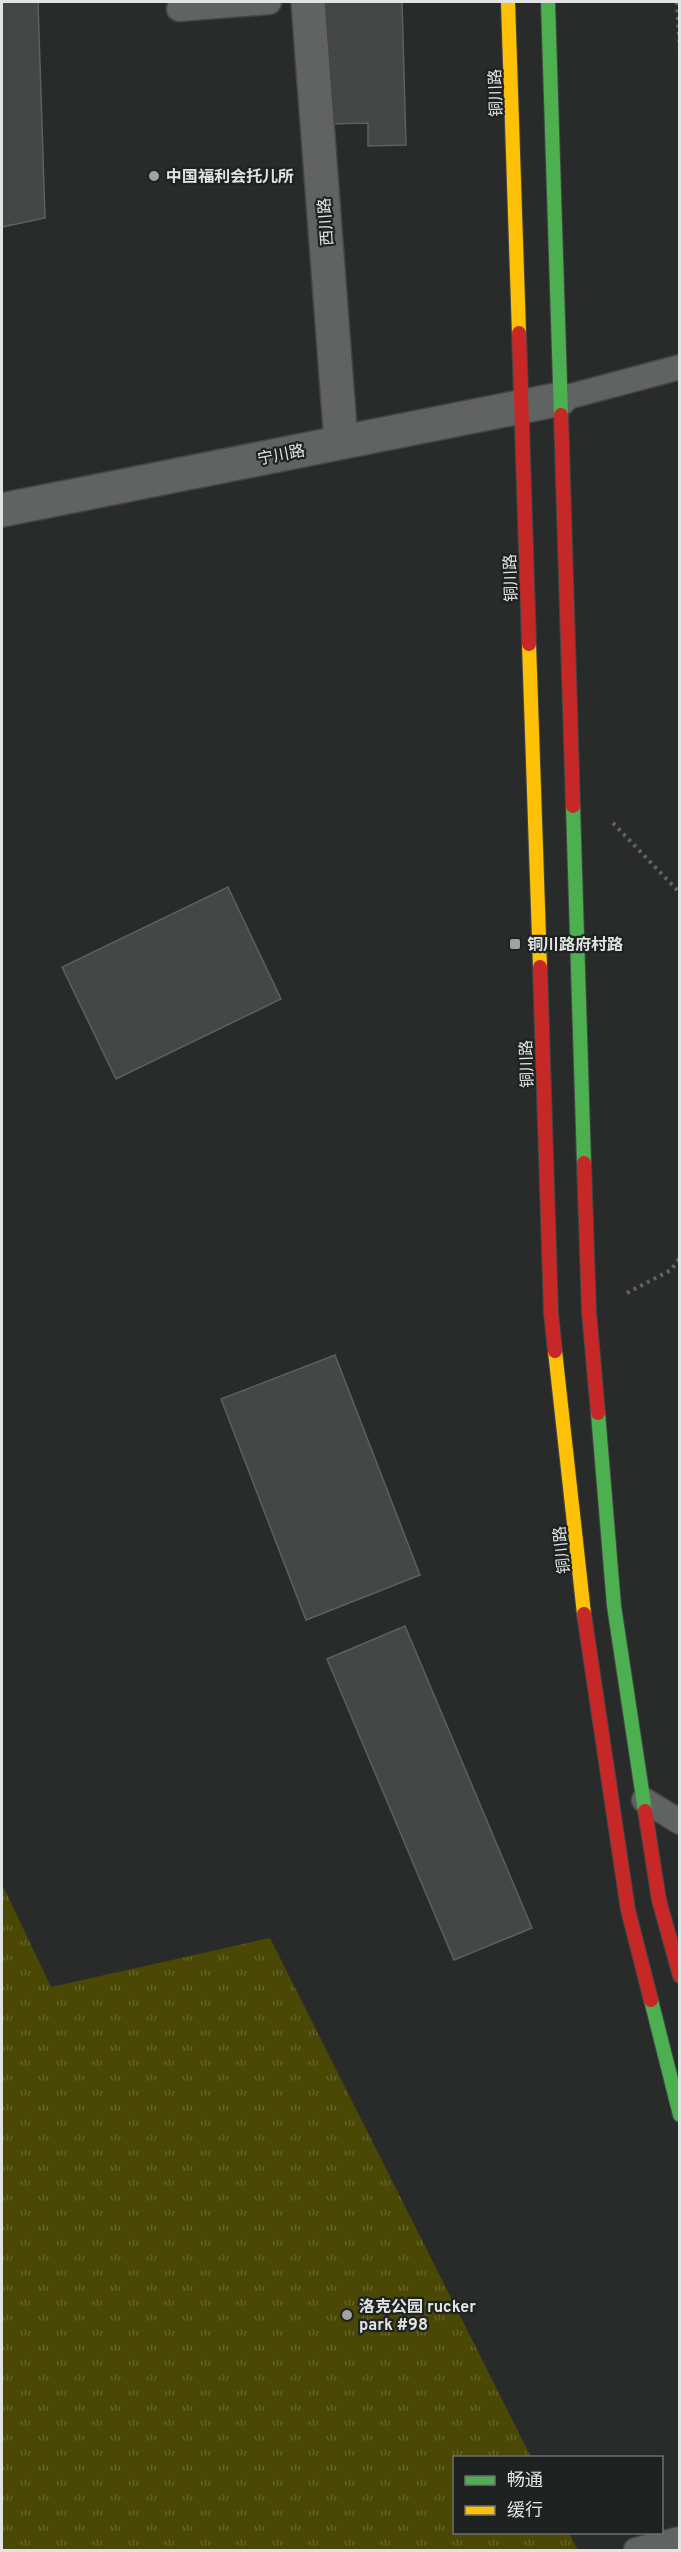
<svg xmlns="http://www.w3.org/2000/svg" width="681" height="2552" viewBox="0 0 681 2552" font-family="Overpass,'Noto Sans SC',sans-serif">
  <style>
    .park { fill: url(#park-tufts) }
    .building { fill: #454747; stroke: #5e6060; stroke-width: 1.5 }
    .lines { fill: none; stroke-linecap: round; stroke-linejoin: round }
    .lane-casing { stroke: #434645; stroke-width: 27 }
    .street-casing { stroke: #434645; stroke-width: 36 }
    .fast-casing { stroke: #434645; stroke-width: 16 }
    .slow-casing { stroke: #434645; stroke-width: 16 }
    .jam-casing { stroke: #434645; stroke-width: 16 }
    .path { stroke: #626363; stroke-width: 4; stroke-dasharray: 3 4.5; stroke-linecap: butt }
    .lane { stroke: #616262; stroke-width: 24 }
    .street { stroke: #616262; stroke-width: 33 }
    .fast { stroke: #4caf50; stroke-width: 14 }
    .slow { stroke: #ffc107; stroke-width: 14 }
    .jam { stroke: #c62828; stroke-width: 14 }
    .poi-dot { fill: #a0a3a2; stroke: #1e2221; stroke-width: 2 }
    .labels { text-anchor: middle; stroke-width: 4.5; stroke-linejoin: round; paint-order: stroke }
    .street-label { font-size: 16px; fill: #e1e4e3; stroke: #1e2221 }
    .poi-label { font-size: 16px; font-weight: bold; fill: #e1e4e3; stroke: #1e2221; text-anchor: start }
  </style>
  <defs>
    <pattern id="park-tufts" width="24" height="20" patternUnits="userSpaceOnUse" patternTransform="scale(1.5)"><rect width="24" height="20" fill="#4b4806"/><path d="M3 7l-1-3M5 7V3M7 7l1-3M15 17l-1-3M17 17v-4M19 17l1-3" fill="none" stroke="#65622a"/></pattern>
  </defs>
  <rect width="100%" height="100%" fill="#282b2a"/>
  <path class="park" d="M2 1884 51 1987 270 1938 531 2457 454 2458V2532L569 2533 578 2550H2Z"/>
  <path class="building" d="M2 2H38L45 218 2 227Z
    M325 2H402L406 145 368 146V123L329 124Z
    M228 887 281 999 116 1079 62 967Z
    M335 1355 420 1575 306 1620 221 1399Z
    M405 1626 532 1928 454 1960 327 1659Z"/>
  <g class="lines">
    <defs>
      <path id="lane" d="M179 9 269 2
        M560 399 680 367
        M644 1800 680 1822
        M636 2550 680 2539"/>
      <path id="street" d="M308 2 341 442
        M2 510 560 399"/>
      <path id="fast" d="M548 2 561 415
        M573 806 584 1163
        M598 1413 614 1606 645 1811
        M651 2000 680 2115"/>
      <path id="slow" d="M508 2 519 333
        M529 644 540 967
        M555 1351 584 1614"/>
      <path id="jam" d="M519 333 529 644
        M561 415 573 806
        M540 967 551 1313 555 1351
        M584 1163 589 1312 598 1413
        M584 1614 628 1910 651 2000
        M645 1811 659 1900 680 1976"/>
    </defs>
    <use href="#lane" class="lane-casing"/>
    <use href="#street" class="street-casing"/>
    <use href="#fast" class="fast-casing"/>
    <use href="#slow" class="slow-casing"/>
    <use href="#jam" class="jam-casing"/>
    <path class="path" d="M677 2 680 52
      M613 823 680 893
      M627 1293 671 1270 680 1258"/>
    <use href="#lane" class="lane"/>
    <use href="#street" class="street"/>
    <use href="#fast" class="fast"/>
    <use href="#slow" class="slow"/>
    <use href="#jam" class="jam"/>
  </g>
  <g class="poi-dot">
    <circle cx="154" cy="176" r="6"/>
    <rect x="509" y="938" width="12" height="12" rx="3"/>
    <circle cx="347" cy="2315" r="6"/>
  </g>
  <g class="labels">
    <g class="street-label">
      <text transform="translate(495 93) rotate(-92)" y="6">铜川路</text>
      <text transform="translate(325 222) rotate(-94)" y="6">西川路</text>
      <text transform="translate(281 454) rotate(-11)" y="6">宁川路</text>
      <text transform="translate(510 578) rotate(-92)" y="6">铜川路</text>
      <text transform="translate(526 1064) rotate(-92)" y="6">铜川路</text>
      <text transform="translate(561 1550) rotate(-96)" y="6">铜川路</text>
    </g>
    <g class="poi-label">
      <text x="166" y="182">中国福利会托儿所</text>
      <text x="527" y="950">铜川路府村路</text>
      <text x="359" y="2312">洛克公园 rucker<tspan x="359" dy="18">park #98</tspan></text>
    </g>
  </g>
  <rect width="681" height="2552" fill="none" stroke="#e1e4e3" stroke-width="6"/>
  <rect x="453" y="2456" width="210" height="78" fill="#1e2221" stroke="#6c706f" stroke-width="1.5"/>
  <rect x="465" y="2476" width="30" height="9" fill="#4caf50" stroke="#6c706f" stroke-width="1.5"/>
  <text x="507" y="2486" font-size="18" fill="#e1e4e3">畅通</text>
  <rect x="465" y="2506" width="30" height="9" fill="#ffc107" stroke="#6c706f" stroke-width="1.5"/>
  <text x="507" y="2516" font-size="18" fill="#e1e4e3">缓行</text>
</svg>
